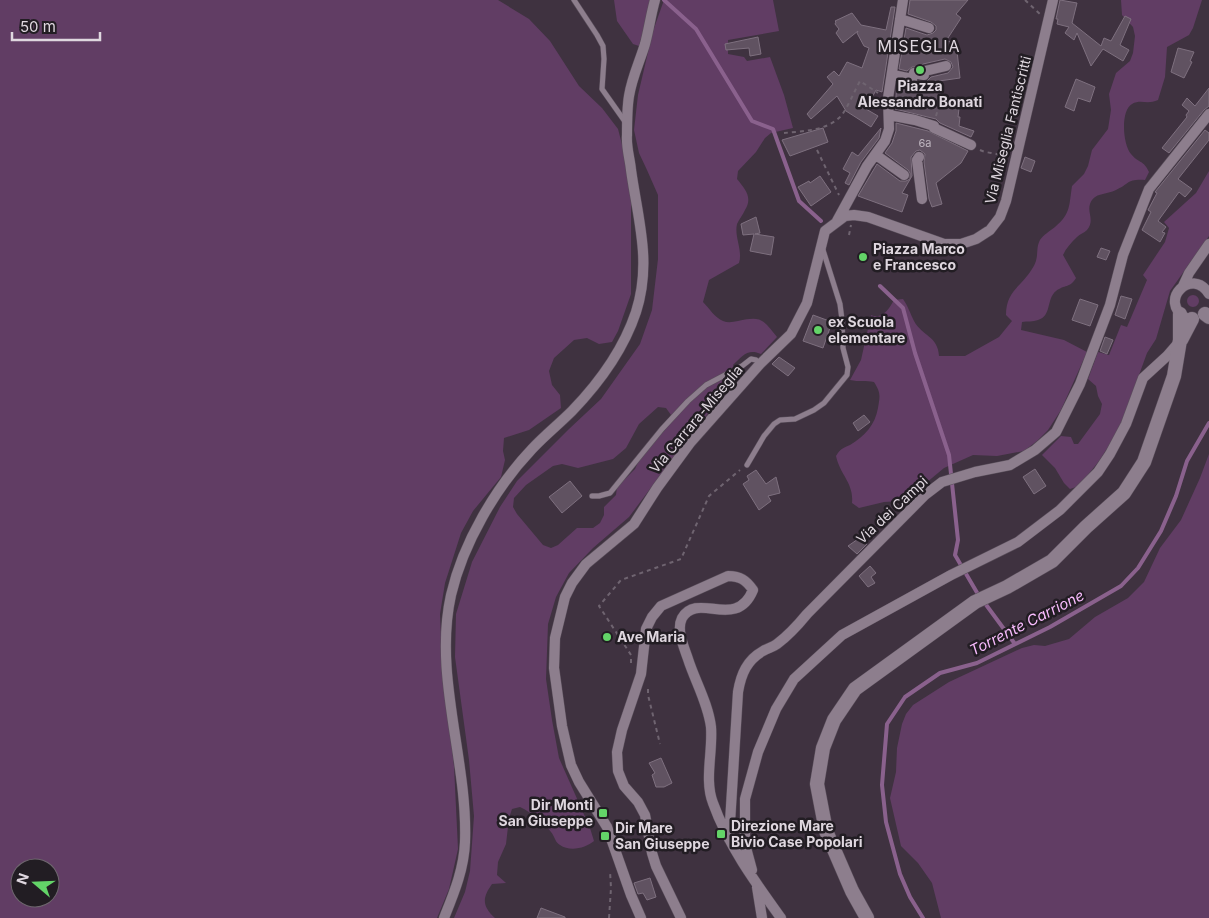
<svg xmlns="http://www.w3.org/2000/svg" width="1209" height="918" viewBox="0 0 1209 918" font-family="Inter,sans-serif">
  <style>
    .green { fill: #613d64; fill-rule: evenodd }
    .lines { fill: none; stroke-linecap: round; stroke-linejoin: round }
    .stream { stroke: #8a618d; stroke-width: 4 }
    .building { fill: #605261; stroke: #7e707f }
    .lane-casing { stroke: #5a4f5b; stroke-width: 6 }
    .street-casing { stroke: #5a4f5b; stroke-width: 11 }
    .secondary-casing { stroke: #5a4f5b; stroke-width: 15 }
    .path { stroke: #6f6470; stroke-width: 2; stroke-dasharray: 4 4; stroke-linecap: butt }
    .lane { stroke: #8d7e8d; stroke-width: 5 }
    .street { stroke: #8d7e8d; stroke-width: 10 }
    .secondary { stroke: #8d7e8d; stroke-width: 14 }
    .poi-dot { fill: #63d468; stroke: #221d23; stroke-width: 2 }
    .labels { text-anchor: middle; stroke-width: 5; stroke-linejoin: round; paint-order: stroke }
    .number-label { font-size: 11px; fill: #bfb6c0 }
    .poi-label { font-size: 14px; font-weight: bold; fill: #dfd7df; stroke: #221d23; text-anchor: start }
    .street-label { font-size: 14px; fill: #dfd7df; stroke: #221d23 }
    .water-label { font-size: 15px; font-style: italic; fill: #f8bbfd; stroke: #221d23 }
    .quarter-label { font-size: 16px; letter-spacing: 1px; fill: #dfd7df; stroke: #221d23 }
  </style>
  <rect width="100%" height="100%" fill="#3f3240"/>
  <path class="green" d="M0 0H498L529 19 550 41 579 86 602 108 618 129 624 152 631 193V294L618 331 612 342 599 344 587 338 574 340 554 358 549 371 552 385 560 395 561 408 529 430 504 438 503 451 505 460 501 477 473 511 461 533 445 583 440 614 442 660 454 766 458 849 449 889 437 918H0ZM20 868H50V898H20Z
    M614 0H652L639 46 633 44 617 21Z
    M664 0H773L779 31 728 40V54L744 57 747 61 770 57 784 95 793 128 771 133 765 138 756 152 738 171 737 179C745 189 753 197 745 210 743 215 739 219 737 224 734 237 743 250 739 263L709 280 703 302C709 308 715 318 723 321 728 323 733 322 738 321 761 316 763 319 777 337L761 354C748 348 742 356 733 365L738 376 683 445 629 517 593 548 569 573 556 597 548 624 546 679 552 720 559 758 590 828 594 841C586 848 570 852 560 845 555 842 555 837 551 832 543 821 532 813 520 807L512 809 509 818 506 844 498 862 497 875 506 883 492 884C482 898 482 906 495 918H454L465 892 470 871 474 816 469 760 455 657 456 614 472 562 500 507 517 481 569 429 601 399 640 344 652 310 658 259V195L647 170 639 153 634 130 638 95 653 31ZM658 407 666 408 671 415 665 430 642 454 635 469 617 487 616 495 604 507V515L600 523 593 528H577L558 545 551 548 543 545 517 514 513 507 514 498 526 485 553 466 562 464 578 468 613 459 626 448 639 424Z
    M1121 0H1202L1193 28 1189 35 1167 47 1165 77 1158 100C1147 105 1141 99 1132 104 1120 111 1123 145 1131 154 1138 163 1144 160 1149 172L1145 180C1126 179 1130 184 1116 190 1107 195 1094 192 1090 204 1087 213 1095 220 1087 230 1084 233 1080 234 1077 237 1071 243 1066 248 1063 255L1076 278C1069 289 1065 284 1056 291 1046 299 1052 316 1038 320 1033 322 1027 321 1022 322L1021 330 1064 340 1087 352 1061 410 1048 430 1037 441 1024 451 997 456 973 455 944 468 908 498 900 501 884 502 859 508 852 503C854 483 840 475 836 456 840 449 843 448 850 445 865 436 875 425 878 408 880 396 881 393 874 382 866 380 859 382 850 380L861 360 871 315C882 320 889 309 894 300L903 299C908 306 910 313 914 321 922 336 938 336 939 356H965L999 337 1012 321 1006 315C1006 291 1021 287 1032 269 1040 258 1035 249 1040 240 1043 235 1050 231 1055 227 1071 214 1069 205 1072 186L1084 174 1088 166 1092 150 1108 129 1111 110 1109 94 1116 73 1130 61 1133 53 1135 36 1133 27 1122 15Z
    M1209 171V236L1170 291 1156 339 1147 353 1119 430 1099 461 1079 486 1070 489 1064 483 1055 468 1042 455 1061 436 1071 437 1074 444H1078L1100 414 1102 404 1098 396 1096 386 1088 379 1098 352 1109 355 1121 325 1127 327 1147 280 1143 275 1165 242 1169 228 1164 222 1196 193Z
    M1187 301a6 6 0 1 1 12 0a6 6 0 1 1-12 0Z
    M1209 454V918H941L932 883 918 863 901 846 890 798 896 772 897 748 902 724 906 714 913 705 949 682 1022 648 1034 645 1045 646 1069 639 1095 617 1128 598 1144 582 1160 548 1181 520 1200 478Z"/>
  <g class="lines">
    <path class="stream" d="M664 0 696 29 752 121 773 129 799 201 821 221
      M880 286 903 308 915 353 949 455 958 540 955 555 979 596
      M984 602 1015 644
      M923 918 910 897 900 874 886 822 882 785 887 724 905 697 940 673 977 663 1050 627 1121 586 1138 568 1161 531 1176 496 1187 461 1209 423"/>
  </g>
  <path class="building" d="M910 0H968L956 14 961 18 946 41 956 42 960 78 939 81 940 96 960 100 958 117H960L959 126 974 131 971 137 940 123 936 119 895 109 897 83 913 86 919 81 926 82 931 77 948 73 953 67 951 62 945 59 923 64 920 67H912L907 71 899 69 906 28 927 35 933 33 936 30V26L931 22 908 14Z
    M1060 0 1077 3 1072 23 1101 46 1104 38 1111 41 1125 16 1131 19 1120 45 1129 50 1123 61 1103 49 1091 66 1077 33 1074 40 1065 33 1069 27 1057 24 1058 19H1056Z
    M891 7H895L882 92 876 90 866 109 878 116 871 127 846 111 837 96 811 119 807 114 833 84 827 77 834 71 839 76 847 62 862 68 869 48 864 46 857 33 858 31 843 43 836 33 839 29 835 24 836 22 835 21 852 13 861 25 886 30Z
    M758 37 761 54 750 56 749 48 726 50 725 44Z
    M1178 48 1194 52 1190 61 1192 62 1184 78 1171 72Z
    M1076 79 1095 87 1090 102 1078 98 1074 111 1065 107Z
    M1209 88V106L1204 110 1169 153 1162 148 1187 117 1186 115 1189 111 1182 105 1187 98 1195 106Z
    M896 123 928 131 968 151 961 163 936 183 942 204 932 207 929 199 924 162 925 154 920 150 916 151 911 157 912 176 902 193 908 195 902 212 858 196 877 164 900 181H906L910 179V173L908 170 885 153 892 143 896 131Z
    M823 128 828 142 790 156 782 140Z
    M881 128 879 138 861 162 849 185 845 183 850 173 843 169 852 152 858 156Z
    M1205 130 1209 133V140L1178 179 1192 189 1185 197 1179 192 1158 221 1166 227 1162 232 1165 233 1160 242 1142 230 1151 212 1148 210 1157 193 1155 192Z
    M1025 157 1035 161 1031 172 1021 168Z
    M820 176 831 192 811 206 798 187 809 181 810 183Z
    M756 217 760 233 755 234 774 237 771 255 750 251 754 234 743 235 741 224Z
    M1101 248 1110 251 1106 260 1097 257Z
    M1121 296 1132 299 1125 319 1115 315Z
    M1080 299 1098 305 1090 326 1072 320Z
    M813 315 832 322 823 348 803 341Z
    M1105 337 1113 340 1107 354 1100 351Z
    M779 357 795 368 788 376 772 364Z
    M864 415 870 422 858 431 853 423Z
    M1035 469 1046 486 1034 494 1023 477Z
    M756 470 766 484 776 477 780 493 768 496 771 501 759 510 743 484 749 480 747 476Z
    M570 481 582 496 562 513 549 497Z
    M861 537 867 544 857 554 848 546Z
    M870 566 876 573 871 577 875 583 868 587 859 576Z
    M661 758 672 783 664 787H656L652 775 655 773 649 763Z
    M650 878 656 897 647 900 643 893 638 894 634 883Z
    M541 908 565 917V918H537Z"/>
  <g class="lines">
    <defs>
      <path id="lane" d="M574 0 597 35 603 46 604 59 602 89 626 123
        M747 465 764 436 774 424 780 420 795 419 814 410 824 403 847 375 848 367 843 348 842 320 840 304 823 250
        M592 496H599L610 493 662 429 688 401 706 385 742 366 751 359 756 360 760 364"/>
      <path id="street" d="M900 19 929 28
        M893 75 912 79 914 73 924 75 925 71 946 66
        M889 115 915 120 934 126V128L971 145
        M876 155 904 175
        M919 157 917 160 922 199
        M837 221 867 166 885 141 889 129 888 98 903 0
        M1183 286 1189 273 1209 244
        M1186 318C1157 301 1192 266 1209 294
        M729 839 738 692C741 674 747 660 763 651 768 648 773 647 777 644 789 635 798 625 807 614L925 495 942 482 975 472 1010 465 1035 450 1056 432 1080 384 1110 305 1123 255 1149 189 1209 114
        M752 870 745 844V799L758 752 776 709 794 679 842 635 951 575 1018 542 1060 510 1098 472 1110 454 1126 424 1143 378 1167 356 1180 341
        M757 887 762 918
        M444 918C454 893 464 869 465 842 468 760 433 676 451 595 463 543 496 487 532 449 545 435 559 424 572 411 600 382 623 351 636 312 652 262 638 220 631 170 630 159 626 147 627 135 627 122 627 108 629 96 632 77 640 61 645 44 649 29 651 14 655 0
        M641 918 631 895 607 827 579 782 571 765 562 726 554 668 555 638 565 597 572 583 586 564 634 524 657 488 690 443 760 364 791 334 807 303 825 231 845 216 854 215 868 217 944 244H961L976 239 990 230 1000 217 1006 201 1053 0
        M681 918 656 866 652 853 645 815 638 802 624 786 618 771 617 752 622 730 641 674 646 629 652 617 661 606 728 576C740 576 746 580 753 590 736 631 698 591 682 618 676 630 684 647 688 659 695 681 708 703 711 727 713 752 704 780 713 803 728 845 755 882 781 918"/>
      <path id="secondary" d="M1205 314 1209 317
        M1181 340 1192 319
        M867 918 852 891 826 831 817 784 823 748 834 720 855 689 975 602 1007 587 1052 561 1086 527 1124 493 1144 462 1174 376 1180 340V314"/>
    </defs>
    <use href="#lane" class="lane-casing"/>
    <use href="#street" class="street-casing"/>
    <use href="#secondary" class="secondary-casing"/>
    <path class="path" d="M1025 0 1040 14
      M939 106 944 108
      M936 116 940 102
      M784 133C803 131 827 131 841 116 847 109 855 90 860 81L878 93
      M817 150 839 195
      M980 150C988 154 998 152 1005 158
      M849 235 851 225
      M631 663V655L599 606 621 580 681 559 709 496 740 470
      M648 689V695L660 744
      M609 918 611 888 610 871"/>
    <use href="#lane" class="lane"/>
    <use href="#street" class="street"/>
    <use href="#secondary" class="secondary"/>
  </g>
  <g class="poi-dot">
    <circle cx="920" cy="70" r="5"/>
    <circle cx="863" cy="257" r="5"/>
    <circle cx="818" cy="330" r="5"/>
    <circle cx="607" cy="637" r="5"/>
    <rect x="598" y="808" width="10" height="10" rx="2.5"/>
    <rect x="716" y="829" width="10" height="10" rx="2.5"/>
    <rect x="600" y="831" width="10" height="10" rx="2.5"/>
  </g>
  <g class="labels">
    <g class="number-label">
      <text x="925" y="147">6a</text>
    </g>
    <g class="poi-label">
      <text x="920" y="91" text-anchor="middle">Piazza<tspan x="920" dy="16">Alessandro Bonati</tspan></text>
      <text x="873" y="254">Piazza Marco<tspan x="873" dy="16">e Francesco</tspan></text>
      <text x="828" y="327">ex Scuola<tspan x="828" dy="16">elementare</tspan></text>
      <text x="617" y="642">Ave Maria</text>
      <text x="593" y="810" text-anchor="end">Dir Monti<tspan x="593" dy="16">San Giuseppe</tspan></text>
      <text x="731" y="831">Direzione Mare<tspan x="731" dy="16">Bivio Case Popolari</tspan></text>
      <text x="615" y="833">Dir Mare<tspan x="615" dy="16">San Giuseppe</tspan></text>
    </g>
    <g class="street-label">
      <text transform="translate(1008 130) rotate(-76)" y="5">Via Miseglia Fantiscritti</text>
      <text transform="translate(696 419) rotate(-50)" y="5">Via Carrara-Miseglia</text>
      <text transform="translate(892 510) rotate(-43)" y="5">Via dei Campi</text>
    </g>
    <g class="water-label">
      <text transform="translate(1027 623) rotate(-27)" y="5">Torrente Carrione</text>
    </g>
    <g class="quarter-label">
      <text x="919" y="52">MISEGLIA</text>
    </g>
  </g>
  <g transform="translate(35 883) rotate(289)"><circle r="24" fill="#221d23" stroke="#6e676e"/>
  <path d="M0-4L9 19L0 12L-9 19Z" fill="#63d468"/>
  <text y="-8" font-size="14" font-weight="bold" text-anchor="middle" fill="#dfd7df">N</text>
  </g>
  <path d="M12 32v8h88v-8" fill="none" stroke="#dfd7df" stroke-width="2.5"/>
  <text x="20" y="32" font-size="15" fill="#dfd7df" stroke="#221d23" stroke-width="4" paint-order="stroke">50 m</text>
</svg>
